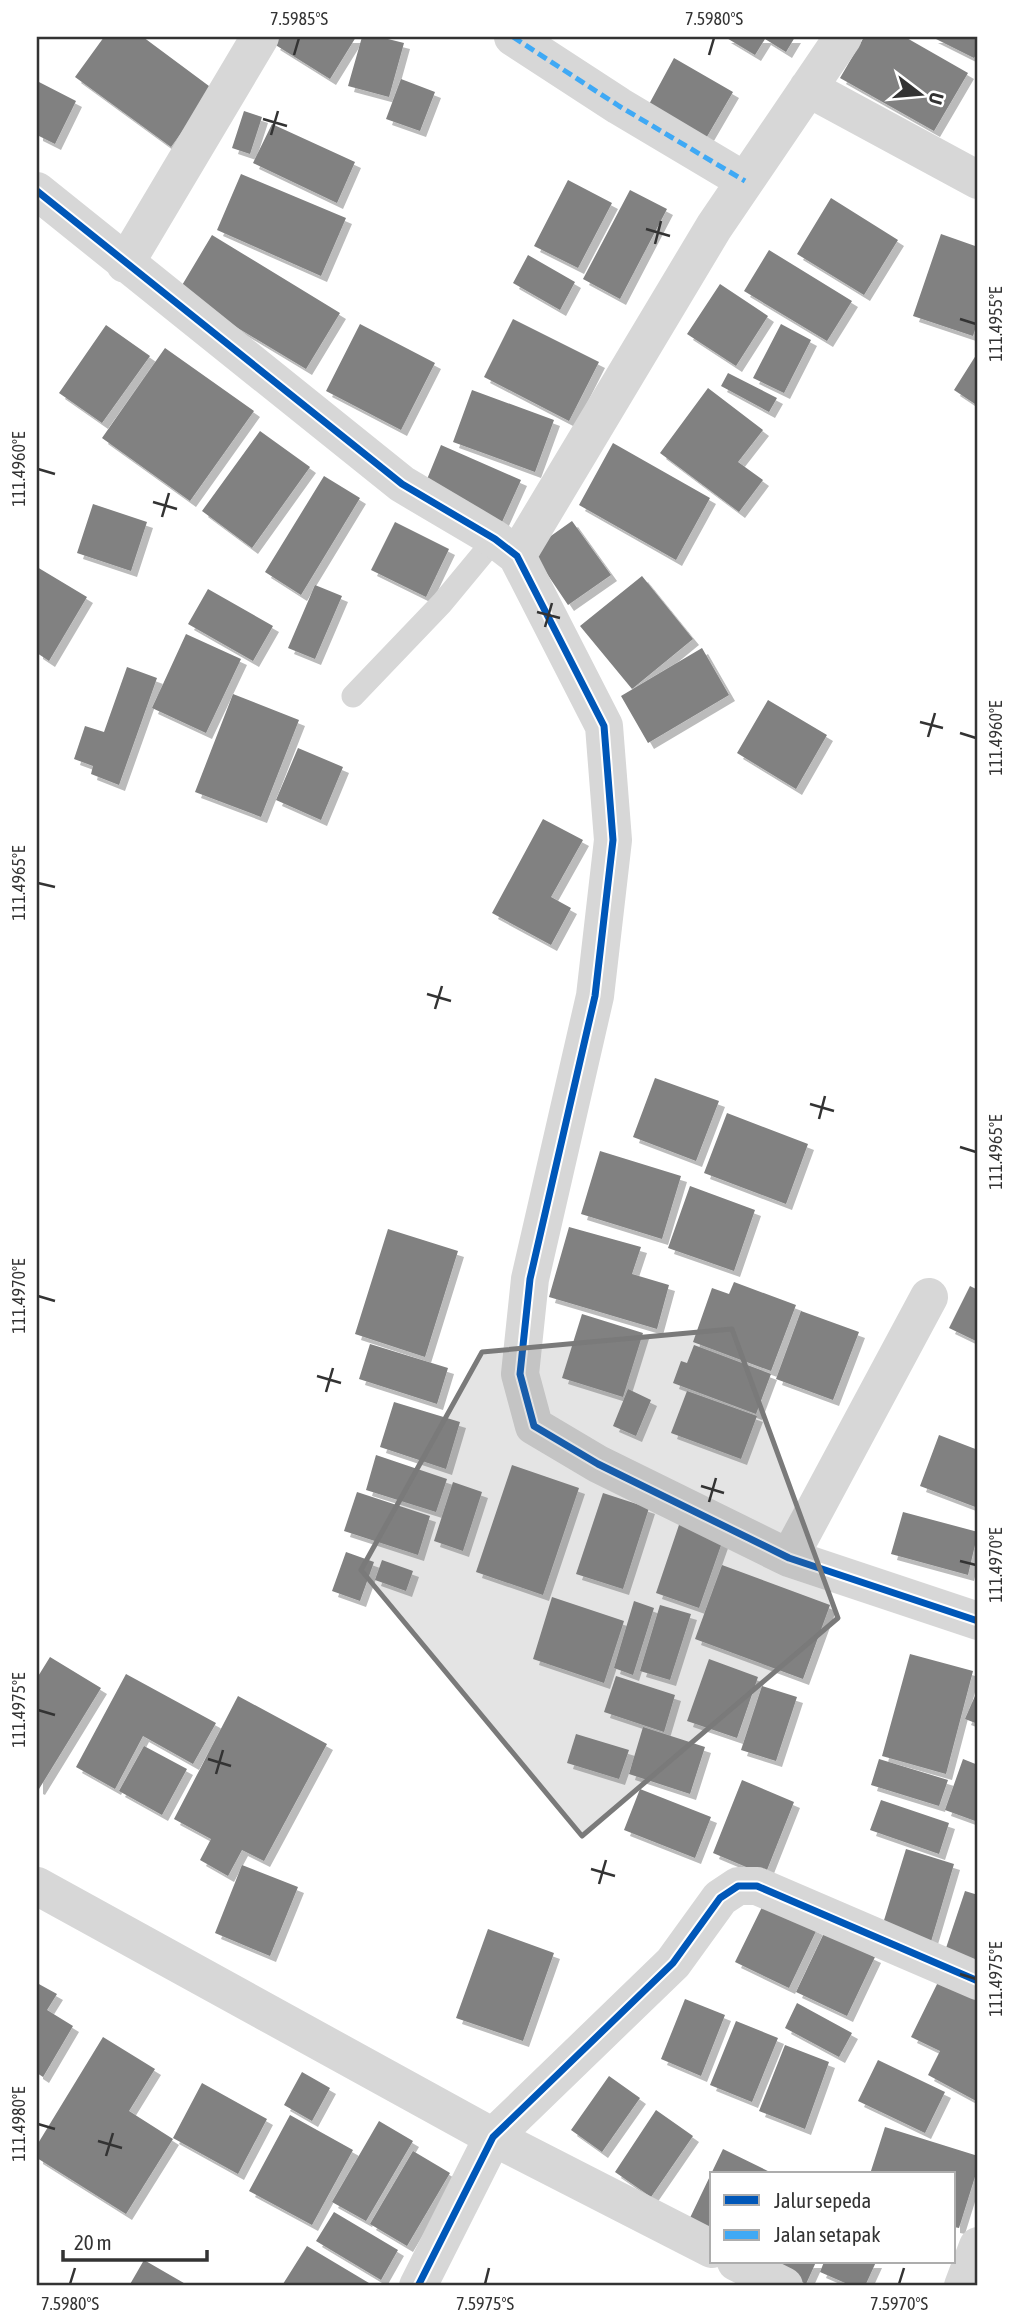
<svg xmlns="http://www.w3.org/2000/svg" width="1015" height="2323" viewBox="0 0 1015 2323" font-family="'Asap Condensed',sans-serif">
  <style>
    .building { fill: #818181; filter: url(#shadow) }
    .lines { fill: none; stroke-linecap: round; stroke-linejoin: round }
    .lane { stroke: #d7d7d7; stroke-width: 23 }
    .street { stroke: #d7d7d7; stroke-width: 38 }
    .quiet { stroke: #3fa9f5; stroke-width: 5; stroke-dasharray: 10 5; stroke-linecap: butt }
    .cycleway-casing { stroke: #fff; stroke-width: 11 }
    .cycleway { stroke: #0057b8; stroke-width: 7 }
    .marked { fill: #7a7a7a; fill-opacity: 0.2; stroke: #7a7a7a; stroke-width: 5; stroke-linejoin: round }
    .ticks { fill: none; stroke: #333; stroke-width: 2.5 }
    .neatline { fill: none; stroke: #333; stroke-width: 2.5 }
    .ticks-label { font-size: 18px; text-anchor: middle; fill: #333 }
  </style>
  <defs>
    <filter id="shadow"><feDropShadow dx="6" dy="6" stdDeviation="0" flood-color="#0004"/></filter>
  </defs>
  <rect width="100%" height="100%" fill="#fff"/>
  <path class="building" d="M104 37H143L213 89 171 147 75 77Z
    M279 37H356L330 79 274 44Z
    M362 37H380L404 43 389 97 348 86Z
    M725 37H795L786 52 765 39 755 55Z
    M864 37H905L968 73 934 131 840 78Z
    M932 37H978V51L974 58Z
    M674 58 733 92 705 140 647 108Z
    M401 79 435 92 420 131 386 119Z
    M37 81 76 101 55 144 37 135Z
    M244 111 262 117 250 154 232 148Z
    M272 124 355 162 337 203 253 163Z
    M241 174 346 218 321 276 217 230Z
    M568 180 612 203 578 268 534 246Z
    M630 190 667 209 620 299 583 279Z
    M831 198 898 240 864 295 797 254Z
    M941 234 978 247V320L973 336 913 316Z
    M212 235 340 313 306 369 178 292Z
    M769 250 852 301 827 341 744 291Z
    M528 255 575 282 560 310 513 283Z
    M720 284 768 316 736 366 687 334Z
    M513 319 599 362 569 421 484 377Z
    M360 324 435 363 401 430 326 391Z
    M781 324 811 340 784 393 753 378Z
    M106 325 150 356 102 423 59 393Z
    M165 348 254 411 190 501 102 438Z
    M978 352V406L954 390Z
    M728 373 777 398 769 412 721 386Z
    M708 388 763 430 738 462 763 480 739 512 660 453Z
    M472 390 554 420 535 472 453 442Z
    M260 431 310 467 252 548 202 511Z
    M613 443 710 498 676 560 579 505Z
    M441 445 521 480 502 522 423 489Z
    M324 476 360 498 301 595 265 572Z
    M93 504 147 522 131 571 77 553Z
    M572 521 611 575 568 605 531 550Z
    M395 522 449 549 426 597 371 570Z
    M37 567 87 597 49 661 37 653Z
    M642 576 693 639 632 689 580 626Z
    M315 585 342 596 315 659 288 648Z
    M208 589 273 626 253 661 188 624Z
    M186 634 241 659 206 733 152 708Z
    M702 648 729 695 648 743 621 696Z
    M127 667 157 678 119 785 91 774 93 766 74 759 85 726 104 732Z
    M233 694 299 720 261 817 195 792Z
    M768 700 827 735 796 789 737 753Z
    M298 748 343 767 321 820 276 800Z
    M543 819 583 840 551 897 571 908 551 945 492 913Z
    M655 1078 719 1101 696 1161 633 1137Z
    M727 1113 808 1144 786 1204 704 1173Z
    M600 1151 681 1176 662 1239 581 1214Z
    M690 1186 755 1210 734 1271 668 1248Z
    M569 1227 641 1247 632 1274 669 1285 657 1329 549 1297Z
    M388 1229 458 1251 425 1357 355 1334Z
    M734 1282 796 1305 771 1371 693 1342 712 1288 729 1294Z
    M970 1286 978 1290V1342L949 1328Z
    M801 1311 859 1332 833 1400 776 1379Z
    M582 1314 643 1333 623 1397 562 1378Z
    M370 1344 448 1368 437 1404 359 1379Z
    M694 1345 771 1374 756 1414 673 1383 681 1361 687 1363Z
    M628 1389 651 1400 636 1436 613 1426Z
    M687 1391 757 1416 741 1459 671 1433Z
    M394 1402 460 1422 446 1469 380 1447Z
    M939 1435 978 1450V1508L920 1486Z
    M376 1455 447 1479 436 1512 366 1490Z
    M512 1465 579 1488 543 1595 476 1572Z
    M453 1482 482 1492 463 1551 434 1541Z
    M357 1492 430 1516 418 1555 344 1531Z
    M603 1493 649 1508 623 1589 576 1574Z
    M903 1512 978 1532 968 1575 891 1554Z
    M682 1516 726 1531 699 1608 656 1593Z
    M346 1552 374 1562 360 1601 332 1591Z
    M382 1560 413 1571 406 1591 375 1580Z
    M722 1565 830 1605 803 1679 695 1639Z
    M552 1597 624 1621 604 1683 533 1659Z
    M634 1601 654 1608 633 1675 614 1668Z
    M660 1605 691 1614 670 1680 640 1671Z
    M910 1654 973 1671 946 1774 882 1756Z
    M50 1657 101 1688 39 1789 37 1788V1678Z
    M709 1659 758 1677 737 1738 687 1721Z
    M126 1674 216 1723 193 1764 143 1736 115 1789 76 1767Z
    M616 1676 675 1695 664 1732 604 1712Z
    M762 1686 797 1697 776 1761 741 1750Z
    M978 1689V1724L965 1719Z
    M238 1696 327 1744 264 1861 242 1850 228 1876 200 1860 211 1839 174 1819Z
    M643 1727 705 1747 690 1794 629 1774Z
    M576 1734 629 1750 619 1779 567 1763Z
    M144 1746 187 1769 162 1815 119 1791Z
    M879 1759 948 1780 939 1806 871 1785Z
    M963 1759 978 1765V1822L945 1810Z
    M742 1780 794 1802 765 1875 713 1853Z
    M640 1789 711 1817 695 1858 624 1830Z
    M881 1800 949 1823 939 1854 870 1830Z
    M906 1849 954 1864 930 1945 881 1930Z
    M242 1865 298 1887 270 1956 215 1933Z
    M965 1891 978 1895V1975L941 1963Z
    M764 1903 817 1929 789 1988 735 1962Z
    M488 1929 554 1953 523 2041 456 2018Z
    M824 1933 875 1957 847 2016 796 1992Z
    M941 1976 978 1995V2102L928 2075 940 2051 911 2037Z
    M37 1983 57 1994 47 2010 73 2026 43 2077 37 2073Z
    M685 1999 725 2015 701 2076 661 2059Z
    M797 2003 852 2033 839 2057 785 2028Z
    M736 2021 778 2038 752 2102 710 2085Z
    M103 2037 155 2069 129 2111 173 2139 126 2214 37 2158V2145Z
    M785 2045 829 2062 805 2129 759 2111Z
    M878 2060 945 2092 925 2133 858 2101Z
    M302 2072 330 2088 312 2121 284 2105Z
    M609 2076 640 2098 602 2152 571 2130Z
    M202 2083 267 2119 238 2174 173 2138Z
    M656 2110 693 2136 651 2197 615 2172Z
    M290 2115 353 2150 312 2225 249 2191Z
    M379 2121 413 2141 366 2221 332 2202Z
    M885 2127 978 2156V2167L959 2228 954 2227V2174H870Z
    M723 2149 774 2174H712V2234L688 2222Z
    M413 2151 450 2173 407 2246 370 2224Z
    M334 2212 398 2250 381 2280 316 2241Z
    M307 2246 374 2286 283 2284Z
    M144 2260 189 2286H129Z
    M763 2262H816L806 2284Z
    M824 2262H876L865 2286H852L820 2272Z"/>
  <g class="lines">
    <path class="lane" d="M353 696 442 603 495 539"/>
    <path class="street" d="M513 37 619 106 745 181
      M808 88 978 180
      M37 191 402 484 495 539 517 556 604 726 613 840 595 996 530 1279 520 1374 534 1426 598 1464 789 1558 978 1621
      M125 264 260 37
      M517 556 714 227 843 37
      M789 1558 929 1297
      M37 1886 493 2137 712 2249
      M736 2262 784 2286
      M418 2286 493 2137 673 1963 720 1898 738 1886H757L978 1981
      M963 2286 978 2246"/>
    <path class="quiet" d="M513 37 619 106 745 181"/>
    <defs>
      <path id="cycleway" d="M37 191 402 484 495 539 517 556 604 726 613 840 595 996 530 1279 520 1374 534 1426 598 1464 789 1558 978 1621
        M418 2286 493 2137 673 1963 720 1898 738 1886H757L978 1981"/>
    </defs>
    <use href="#cycleway" class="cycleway-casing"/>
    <use href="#cycleway" class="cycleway"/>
  </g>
  <path class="marked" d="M732 1329 838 1618 582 1836 361 1570 482 1352Z"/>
  <path class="ticks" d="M294 55 299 38M709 55 714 38M263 119 287 126M271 135 278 111M646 229 670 236M655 244 661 221M960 319 976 324M38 469 55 474M153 502 177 509M162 517 169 493M537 612 560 618M545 627 552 603M920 722 943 728M960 733 976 738M928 737 935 713M38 883 55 887M427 994 451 1001M435 1009 442 986M810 1104 834 1111M819 1119 825 1096M960 1147 976 1152M38 1296 55 1301M317 1376 341 1383M326 1392 333 1368M701 1486 724 1493M709 1502 716 1478M960 1561 976 1565M38 1710 55 1715M208 1759 231 1766M216 1774 223 1750M591 1869 615 1876M599 1884 606 1860M960 1974 976 1979M38 2124 55 2129M98 2141 122 2148M106 2156 113 2133M70 2284 75 2268M485 2284 489 2268M899 2284 904 2268"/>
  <rect width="1015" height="2323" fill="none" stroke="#ffffff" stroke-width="77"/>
  <rect x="710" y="2172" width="245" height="91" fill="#ffffff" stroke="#adadad" stroke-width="2"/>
  <rect x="724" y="2195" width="35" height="10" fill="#0057b8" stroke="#adadad" stroke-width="2"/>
  <text x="774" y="2208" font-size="21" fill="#333333">Jalur sepeda</text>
  <rect x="724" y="2230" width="35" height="10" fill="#3fa9f5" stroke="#adadad" stroke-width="2"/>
  <text x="774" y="2242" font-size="21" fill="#333333">Jalan setapak</text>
  <g transform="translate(920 94) rotate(106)" stroke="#ffffff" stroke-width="5" paint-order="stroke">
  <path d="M0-5L12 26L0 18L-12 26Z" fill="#333333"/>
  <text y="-10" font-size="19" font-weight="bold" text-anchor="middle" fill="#333333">U</text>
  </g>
  <path d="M63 2250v10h144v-10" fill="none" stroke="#333333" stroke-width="3.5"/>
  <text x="74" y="2250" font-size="21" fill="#333333" stroke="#ffffff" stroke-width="5" paint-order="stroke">20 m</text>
  <rect x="38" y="38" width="938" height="2246" class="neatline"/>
  <g class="ticks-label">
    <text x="299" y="25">7.5985°S</text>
    <text x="714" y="25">7.5980°S</text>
    <text transform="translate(996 324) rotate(-90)" y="6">111.4955°E</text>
    <text transform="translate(19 469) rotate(-90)" y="6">111.4960°E</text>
    <text transform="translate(996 738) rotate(-90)" y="6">111.4960°E</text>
    <text transform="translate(19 883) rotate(-90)" y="6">111.4965°E</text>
    <text transform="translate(996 1152) rotate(-90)" y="6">111.4965°E</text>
    <text transform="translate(19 1296) rotate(-90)" y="6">111.4970°E</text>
    <text transform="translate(996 1565) rotate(-90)" y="6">111.4970°E</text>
    <text transform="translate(19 1710) rotate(-90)" y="6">111.4975°E</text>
    <text transform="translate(996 1979) rotate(-90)" y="6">111.4975°E</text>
    <text transform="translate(19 2124) rotate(-90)" y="6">111.4980°E</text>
    <text x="70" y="2310">7.5980°S</text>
    <text x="485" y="2310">7.5975°S</text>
    <text x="899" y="2310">7.5970°S</text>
  </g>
</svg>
